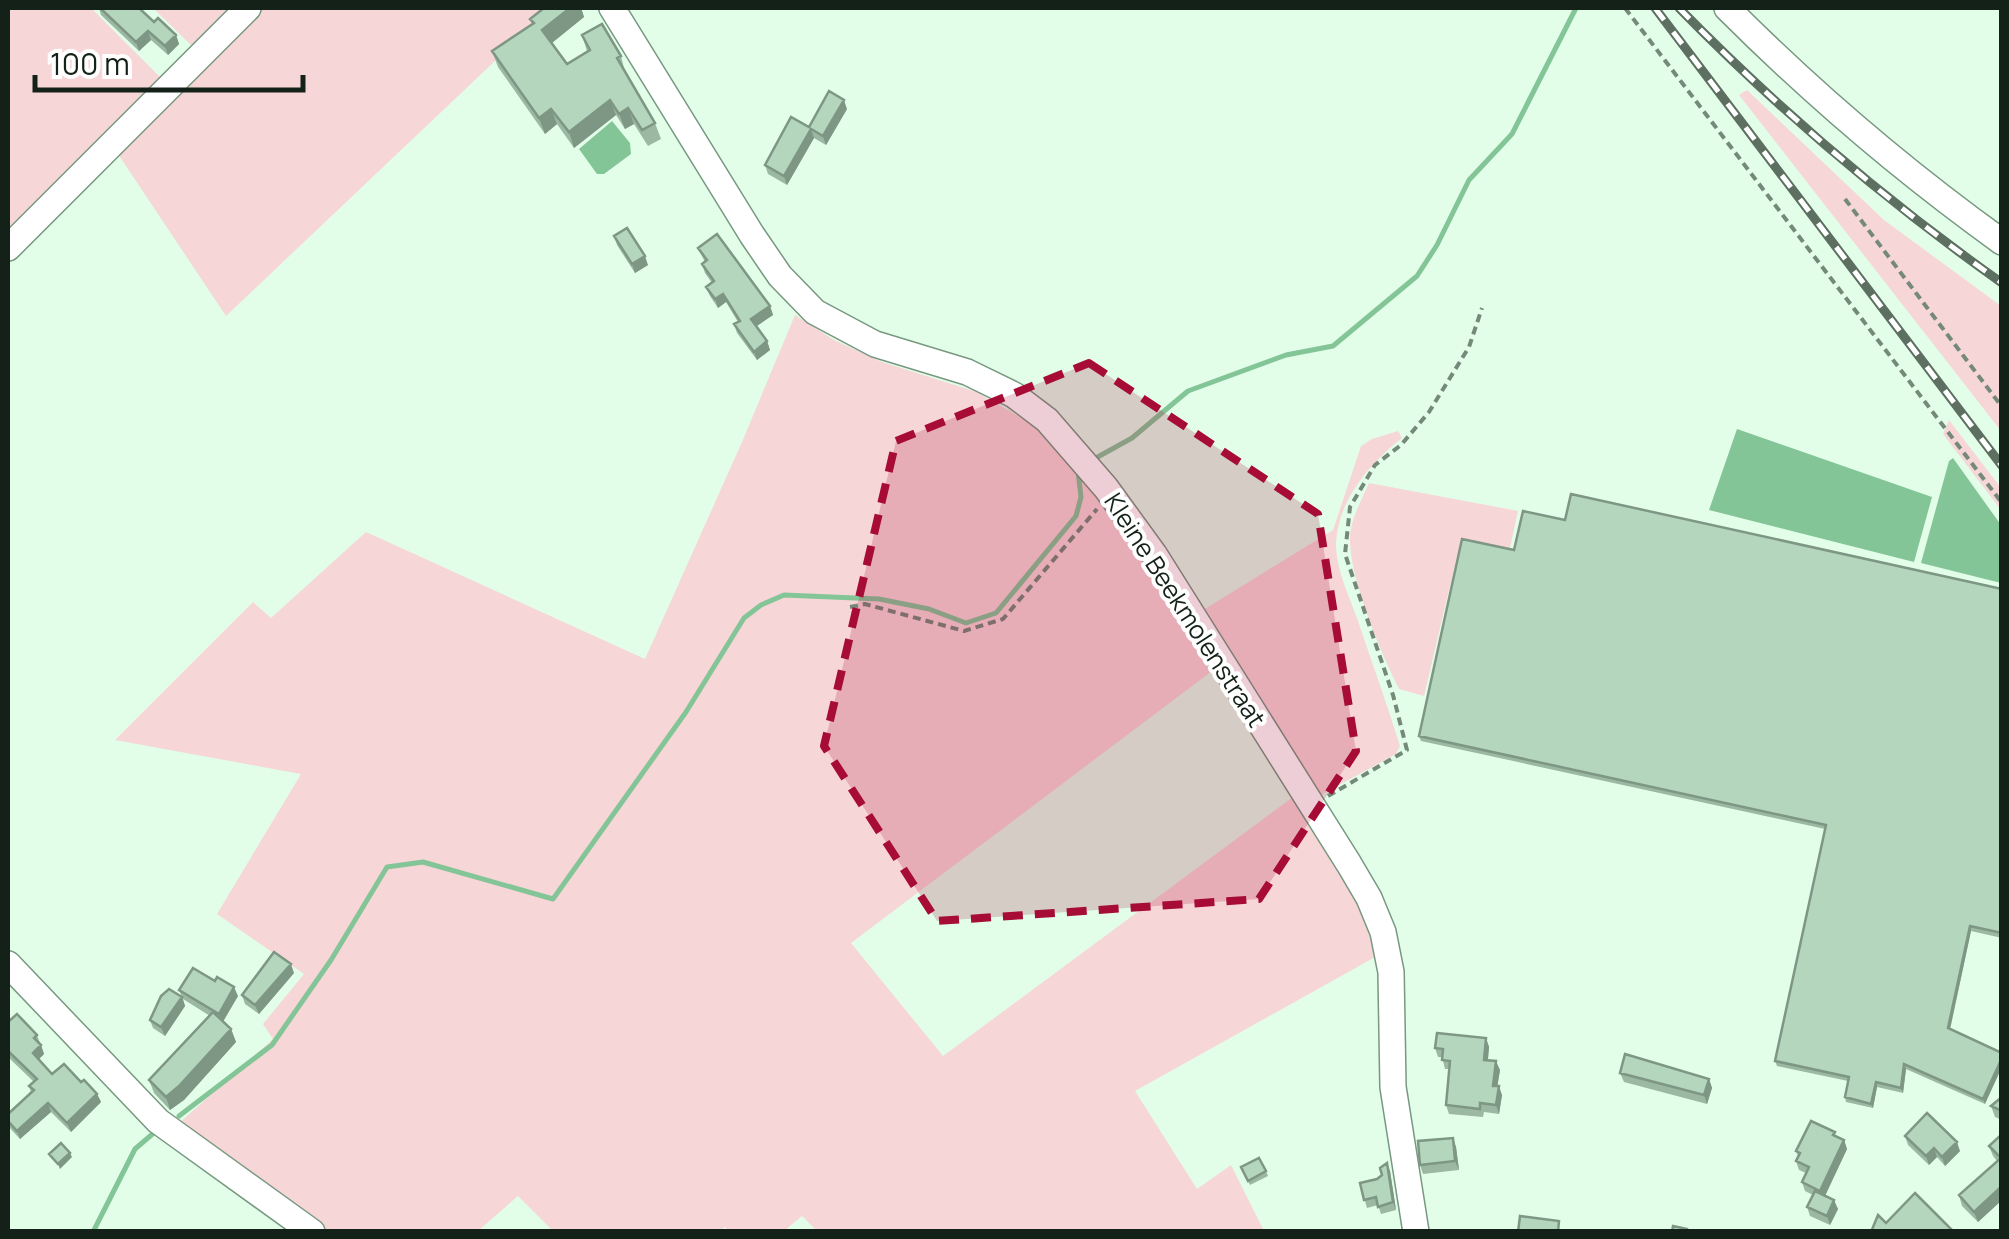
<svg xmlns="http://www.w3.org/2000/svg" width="2009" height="1239" viewBox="0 0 2009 1239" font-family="Manrope,sans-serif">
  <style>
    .green { fill: #f7d6d7 }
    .water { fill: #84c598 }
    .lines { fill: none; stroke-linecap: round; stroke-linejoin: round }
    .stream { stroke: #84c598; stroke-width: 5 }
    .minor-casing { stroke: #789881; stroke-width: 28 }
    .path { stroke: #75897a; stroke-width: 4; stroke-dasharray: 8 5; stroke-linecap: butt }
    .minor { stroke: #fff; stroke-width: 25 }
    .rail-casing { stroke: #5c6f61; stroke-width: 9 }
    .rail { stroke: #fff; stroke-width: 5; stroke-dasharray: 15; stroke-linecap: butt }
    .wall { fill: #9bb8a3 }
    .shaded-wall { fill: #7e9684 }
    .building { fill: #b4d6bd; stroke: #7e9684; stroke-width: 2.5 }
    .marked { fill: #a60c35; fill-opacity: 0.2; stroke: #a60c35; stroke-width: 8; stroke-dasharray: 20 12; stroke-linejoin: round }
    .labels { text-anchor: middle; stroke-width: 8; stroke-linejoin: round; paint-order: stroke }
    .street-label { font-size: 25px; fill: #142118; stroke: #fff }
  </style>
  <rect width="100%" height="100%" fill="#e2fee9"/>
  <path class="green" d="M8 8H91L164 81 8 239Z
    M153 8H240L197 51Z
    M263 8H551L226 316 118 154Z
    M1747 90 1884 220 2001 306V431L1739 95Z
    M795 315 834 340 882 362 977 392 1037 427 1114 519 1161 586 1212 671 851 943 943 1056 1293 797 1370 923 1377 956 1135 1091 1197 1189 1231 1165 1264 1231 818 1232 802 1216 784 1231H728L725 1227 719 1232H554L518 1196 478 1231H329L177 1125 273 1039 263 1024 304 974 217 914 301 774 115 740 253 602 271 618 366 532 645 659 742 442Z
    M1949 420 2001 488V510L1943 434Z
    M1398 431 1402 438C1370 463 1336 502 1336 547 1337 572 1350 598 1358 621 1372 663 1387 704 1400 746L1396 754 1321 795 1312 796 1200 612 1333 530 1361 446 1372 439Z
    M1369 483 1518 511 1510 548 1461 539 1424 696 1399 689C1381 653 1351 582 1350 542 1349 522 1361 501 1369 483Z"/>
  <path class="water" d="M612 121 630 143 631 154 604 174H597L579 149Z
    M1737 429 1932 497 1914 562 1709 510Z
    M1953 458 2001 525V583L1921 563 1949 461Z"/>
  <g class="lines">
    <path class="stream" d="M1094 459 1132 438 1188 391 1286 355 1333 346 1417 276 1437 245 1469 180 1512 134 1576 8
      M179 1116 272 1045 331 960 387 867 423 862 553 899 686 712 744 618 761 605 784 595 879 599 929 609 966 623 996 613 1076 516 1081 497 1078 471
      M93 1232 135 1149 156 1131"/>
    <defs>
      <path id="minor" d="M612 8 752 235 780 276 815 312 875 344 967 372 1014 395 1047 420 1106 488 1154 554 1349 864 1369 898 1383 932 1391 972 1393 1087 1416 1232
        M1727 8C1812 93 1903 171 2002 242
        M8 248 248 8
        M8 964 158 1121 312 1232"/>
    </defs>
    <use href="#minor" class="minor-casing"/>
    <path class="path" d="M1625 8 2002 503
      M1845 199 2002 407
      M850 607 865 604 964 631 1003 619 1097 509
      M1328 796 1407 750 1393 695 1345 554 1350 507 1375 465 1401 445 1429 412 1469 347 1482 308"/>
    <use href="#minor" class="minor"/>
    <defs>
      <path id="rail" d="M1655 8 2002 466
        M1679 8C1778 109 1886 201 2002 283"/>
    </defs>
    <use href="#rail" class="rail-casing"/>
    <use href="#rail" class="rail"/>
  </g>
  <path class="wall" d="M99 8 154 22 176 35 179 44 168 55 151 40 139 51 101 15Z
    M544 8H581L584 17 552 43 567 64 587 51 582 35 621 56 625 72 655 123 661 139 648 146 634 124 625 129 616 115 574 148 557 124 545 134 498 67 492 51 532 24 530 19Z
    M847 109 826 145 814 138 787 185 768 174 765 165 809 127Z
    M614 236 648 265 635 273 617 245Z
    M698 248 770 306 773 315 756 326 767 341 770 350 757 360 737 333 734 324 738 322 726 302 718 308 710 296 706 287 712 283 705 273 702 264 705 262Z
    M1565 520 2002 589V938L1971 931 1950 1030 2002 1053 1985 1104 1906 1069 1903 1093 1877 1087 1873 1108 1846 1102 1845 1097 1848 1081 1777 1066 1775 1061 1825 829 1421 741 1419 736 1514 550Z
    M294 973 259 1014 245 1004 242 995Z
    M179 990 238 996 223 1022 231 1029 236 1042 184 1100 170 1110 154 1093 149 1080 210 1016 183 999 185 1006 165 1036 153 1028 150 1020 182 997Z
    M8 1022 37 1035 44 1054 39 1059 52 1074 81 1082 97 1094 101 1102 71 1132 51 1112 20 1139 8 1126V1114L31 1092 29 1086 34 1082 8 1057Z
    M1486 1038 1489 1047 1488 1060 1500 1070 1497 1086 1502 1095 1499 1114 1484 1112 1483 1117 1449 1114 1446 1105 1450 1069H1445L1442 1057H1438L1435 1048Z
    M1620 1073 1709 1079 1712 1088 1707 1104 1624 1082Z
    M2002 1097V1120L1995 1117 1991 1106Z
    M1835 1132 1836 1136 1844 1140 1847 1149 1825 1196 1838 1209 1830 1225 1810 1216 1807 1207 1813 1195 1805 1191 1802 1182 1806 1173 1799 1170 1796 1161 1798 1156 1796 1151Z
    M2002 1134V1200L1978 1222 1962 1206 1959 1195 1997 1161 1993 1156 1989 1146Z
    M1905 1136 1960 1151 1945 1166 1937 1157 1929 1165 1908 1145Z
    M1453 1138 1456 1147 1459 1170 1423 1174 1420 1165Z
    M1266 1171 1268 1176 1250 1185 1243 1172Z
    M1390 1171 1396 1210 1381 1214 1378 1205 1367 1208 1360 1183 1377 1179Z"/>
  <path class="shaded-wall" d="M570 8H581L584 17 548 46 542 30Z
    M148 31 151 40 139 51 136 42Z
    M176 35 179 44 168 55 165 46Z
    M610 100 616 115 574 148 569 132Z
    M844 100 847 109 826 145 823 136Z
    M628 108 634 124 625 129 619 114Z
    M551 109 557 124 545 134 539 118Z
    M811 129 814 138 787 185 784 176Z
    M645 256 648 265 635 273 632 264Z
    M723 294 726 302 718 308 715 299Z
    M770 306 773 315 754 328 751 319Z
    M767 341 770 350 757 360 754 352Z
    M1970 926 1971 931 1949 1033 1948 1028Z
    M291 964 294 973 259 1014 255 1005Z
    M234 987 238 996 222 1023 219 1014Z
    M182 997 185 1006 165 1036 161 1027Z
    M231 1029 236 1042 184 1100 170 1110 166 1097Z
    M1486 1038 1489 1047 1487 1069 1484 1060Z
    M41 1045 44 1054 36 1062 33 1053Z
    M2002 1058V1067L1985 1104 1983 1099Z
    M1496 1061 1500 1070 1496 1095 1493 1086Z
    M1904 1064 1906 1069 1903 1093 1901 1088Z
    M1709 1079 1712 1088 1707 1104 1704 1095Z
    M1876 1082 1877 1087 1873 1108 1871 1104Z
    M1499 1086 1502 1095 1499 1114 1496 1105Z
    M97 1094 101 1102 71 1132 67 1123Z
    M48 1103 51 1112 20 1139 17 1131Z
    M1453 1138 1456 1147 1459 1170 1455 1161Z
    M1844 1140 1847 1149 1823 1200 1820 1191Z
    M1957 1142 1960 1151 1945 1166 1942 1157Z
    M1934 1148 1937 1157 1929 1165 1926 1156Z
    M70 1153 72 1157 60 1169 58 1164Z
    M1387 1163 1390 1171 1396 1210 1393 1202Z
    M2002 1186V1200L1978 1222 1974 1212Z
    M1834 1200 1838 1209 1830 1225 1827 1216Z"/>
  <path class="building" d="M100 8H139L154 22 158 18 176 35 165 46 148 31 136 42Z
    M544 8H570L542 30 567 64 590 50 582 35 602 24 621 56 617 58 655 123 642 130 628 108 619 114 610 100 569 132 551 109 539 118 492 51 534 23 530 19Z
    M829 91 844 100 823 136 811 129 784 176 765 165 791 117 809 127Z
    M627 228 645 256 632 264 614 236Z
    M717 234 770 306 751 319 767 341 754 352 734 324 740 321 723 294 715 299 706 287 714 281 702 264 707 260 698 248Z
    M1571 494 2002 589V933L1970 926 1948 1028 2002 1053V1058L1983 1099 1904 1064 1901 1088 1876 1082 1871 1104 1845 1097 1849 1077 1775 1061 1826 825 1419 736 1462 539 1514 550 1523 511 1565 520Z
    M274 952 291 964 255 1005 242 995Z
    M193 968 215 981 217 977 234 987 219 1014 179 990Z
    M169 989 182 997 161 1027 150 1020 161 996Z
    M213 1012 231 1029 179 1086 166 1097 149 1080Z
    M17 1014 37 1035 34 1038 41 1045 33 1053 52 1074 64 1064 81 1082 84 1080 97 1094 67 1123 48 1103 17 1131 8 1121V1114L34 1090 29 1086 37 1079 8 1051V1022Z
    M1437 1033 1486 1038 1484 1060 1496 1061 1493 1086H1499L1496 1105 1480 1103V1109L1446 1105 1450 1061 1442 1060 1443 1049 1435 1048Z
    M1625 1054 1709 1079 1704 1095 1620 1073Z
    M2002 1097V1111L1991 1106Z
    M1927 1113 1957 1142 1942 1157 1934 1148 1926 1156 1905 1136Z
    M1811 1121 1835 1132 1833 1135 1844 1140 1820 1191 1802 1182 1809 1167 1796 1161 1800 1153 1796 1151Z
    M2002 1134V1186L1974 1212 1959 1195 2001 1158 1989 1146Z
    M1453 1138 1455 1161 1420 1165 1418 1141Z
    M61 1143 70 1153 58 1164 49 1154Z
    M1259 1158 1266 1171 1248 1181 1241 1167Z
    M1387 1163 1393 1202 1378 1207 1376 1197 1364 1200 1360 1183 1377 1179 1382 1175 1380 1168Z
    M1815 1191 1834 1200 1827 1216 1807 1207Z
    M1915 1193 1954 1232H1871L1878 1215 1886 1223Z
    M1520 1216 1559 1221 1558 1232H1518Z
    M1673 1226 1687 1229V1232H1672Z"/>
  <path class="marked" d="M1089 363 1318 514 1356 751 1259 899 937 921 824 746 896 441Z"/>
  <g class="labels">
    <g class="street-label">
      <text transform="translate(1185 610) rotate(57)" y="9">Kleine Beekmolenstraat</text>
    </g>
  </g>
  <rect width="2009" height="1239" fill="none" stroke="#142118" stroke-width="20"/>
  <path d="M35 75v15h268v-15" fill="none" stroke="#142118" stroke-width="5"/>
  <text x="50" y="75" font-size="30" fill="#142118" stroke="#ffffff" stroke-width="8" paint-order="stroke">100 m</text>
</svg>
